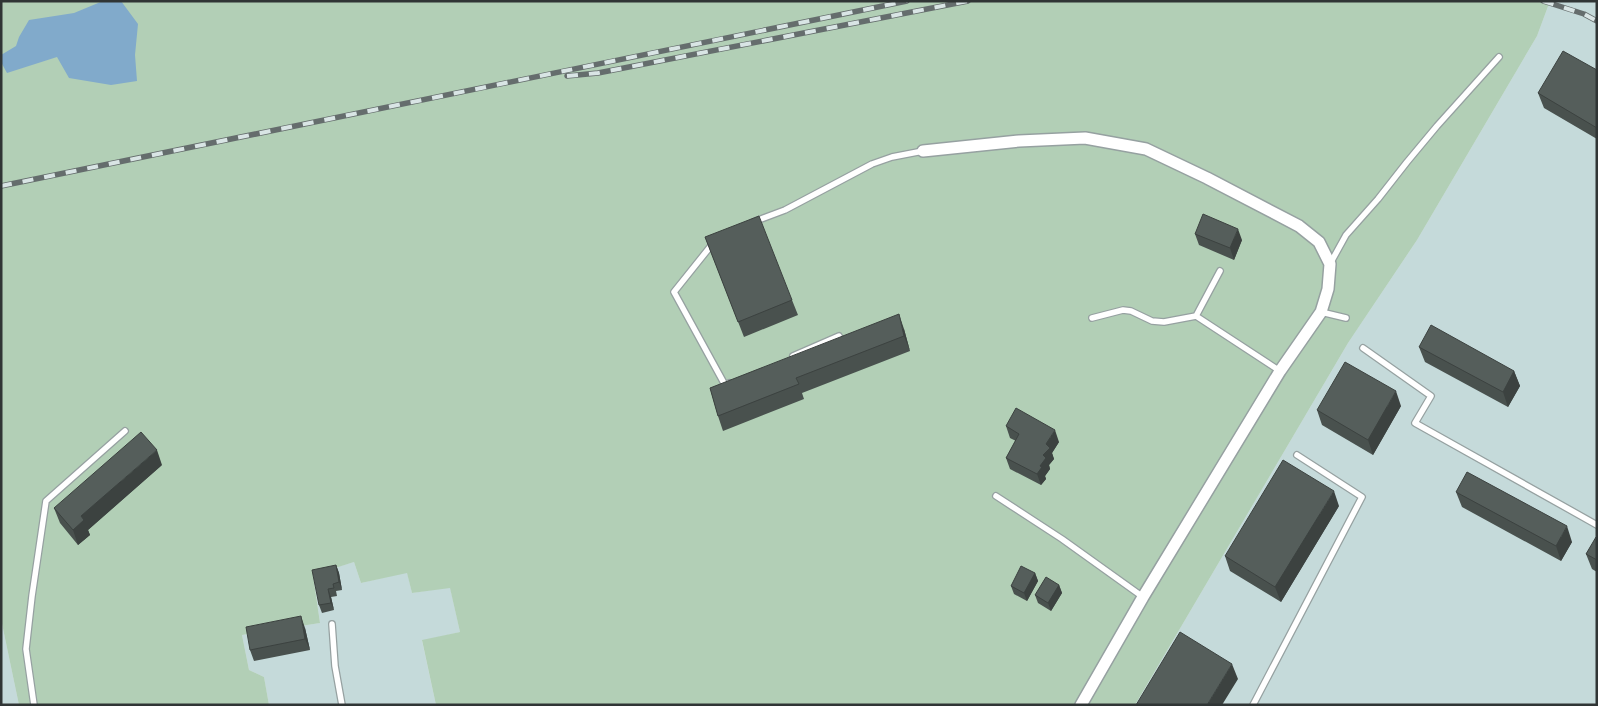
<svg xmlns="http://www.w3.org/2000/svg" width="1598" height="706" viewBox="0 0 1598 706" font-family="Montserrat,sans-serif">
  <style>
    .built { fill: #c5dada }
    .green { fill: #b2cfb6 }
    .water { fill: #81aacb }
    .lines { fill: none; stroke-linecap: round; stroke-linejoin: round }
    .service-casing { stroke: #96a1a1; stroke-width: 8 }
    .minor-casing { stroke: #96a1a1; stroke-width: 14 }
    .service { stroke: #fff; stroke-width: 5.5 }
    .minor { stroke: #fff; stroke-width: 11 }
    .rail-casing { stroke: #656d6d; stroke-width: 5.5 }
    .rail { stroke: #d9e5e5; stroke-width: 4; stroke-dasharray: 11; stroke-linecap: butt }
    .wall { fill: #49514e }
    .shaded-wall { fill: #3c4240 }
    .building { fill: #555e5b; stroke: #3c4240 }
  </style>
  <rect width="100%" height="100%" fill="#d9e5e5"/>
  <path class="built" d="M1550 1H1597V705H1135L1348 343 1417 240 1537 36Z
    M354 562 361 583 407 572 412 593 450 587 460 632 422 641 436 705H269L264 677 249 670 242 635 320 623 313 574Z
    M1 619 19 705H1Z"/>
  <path class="green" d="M1 1H1550L1537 36 1417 240 1348 343 1135 705H436L422 640 460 632 450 588 412 593 407 573 361 583 354 562 313 575 320 623 242 635 249 670 264 677 269 705H19L1 619Z"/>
  <path class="water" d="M103 1H121L138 24 135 55 137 81 111 85 69 78 57 57 7 73 1 62V55L16 46 19 37 29 20 74 13Z"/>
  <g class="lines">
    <defs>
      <path id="service" d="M753 222 785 210 872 164 892 157 923 151
        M714 242 674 292 725 385 729 383
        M1330 264 1346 235 1378 199 1407 162 1437 126 1499 57
        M1321 312 1346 318
        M1196 316 1220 271
        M1092 318 1123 310 1131 311 1152 321 1164 322 1196 316 1280 371
        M1363 348 1431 396 1415 423 1597 525
        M793 356 839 336
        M996 496 1062 539 1143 597
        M332 624 335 666 342 705
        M34 705 26 649 32 596 46 501 125 431
        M1253 705 1362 497 1297 455"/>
      <path id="minor" d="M923 151 1019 141 1085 138 1146 149 1207 178 1299 226 1319 242 1330 264 1328 289 1321 312 1280 371 1143 597 1081 705"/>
    </defs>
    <use href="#service" class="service-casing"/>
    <use href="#minor" class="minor-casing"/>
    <use href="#service" class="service"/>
    <use href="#minor" class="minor"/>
    <defs>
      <path id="rail" d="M1543 1 1584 14 1597 21
        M567 76 598 73 968 1
        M1 186 907 1"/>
    </defs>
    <use href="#rail" class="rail-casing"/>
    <use href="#rail" class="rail"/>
  </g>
  <path class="wall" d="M1597 70V139L1544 108 1538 93Z
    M1195 234 1242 240 1234 260 1199 245Z
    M705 237 792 300 798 315 744 337Z
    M904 329 910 351 802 393 804 399 723 431 718 416 710 388Z
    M1419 347 1514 371 1520 386 1508 407 1425 362Z
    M1401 406 1373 455 1322 425 1317 410Z
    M1006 426 1059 442 1052 453 1054 459 1049 465 1050 469 1045 476 1046 479 1041 485 1010 469 1006 458 1016 441 1010 438Z
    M162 465 88 530 90 535 78 545 60 523 54 508Z
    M1456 492 1572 542 1561 561 1462 507Z
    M1339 506 1281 602 1230 571 1225 556Z
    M1597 538V572L1592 569 1586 554Z
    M336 565 339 573 342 590 336 591 337 596 331 597 334 610 322 613 319 605Z
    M1035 573 1038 581 1027 601 1014 594 1011 586Z
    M1059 585 1062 593 1051 611 1038 603 1035 595Z
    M305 628 310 650 254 661 250 650Z"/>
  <path class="shaded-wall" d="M1238 229 1242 240 1234 260 1230 248Z
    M899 314 904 329 910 351 904 336Z
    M1514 371 1520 386 1508 407 1503 392Z
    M1396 391 1401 406 1373 455 1368 440Z
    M1055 430 1059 442 1052 453 1054 459 1049 465 1050 469 1045 476 1046 479 1041 485 1037 474 1043 455 1046 444Z
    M157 450 162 465 88 530 90 535 78 545 73 530 81 516Z
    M1334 491 1339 506 1281 602 1275 587Z
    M1567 526 1572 542 1561 561 1556 546Z
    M336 565 339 573 342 590 339 582Z
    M1035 573 1038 581 1027 601 1024 593Z
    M1059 585 1062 593 1051 611 1048 603Z
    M328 589 331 597 334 610 331 603Z
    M301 616 305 628 310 650 305 639Z
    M1232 664 1238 679 1222 705H1207Z"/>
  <path class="building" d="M1563 51 1597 70V128L1538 93Z
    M1203 214 1238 229 1230 248 1195 234Z
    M759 216 792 300 738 322 705 237Z
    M899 314 904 336 796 378 799 384 718 416 710 388Z
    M1431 325 1514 371 1503 392 1419 347Z
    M1345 362 1396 391 1368 440 1317 410Z
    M1016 408 1055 430 1046 444 1050 448 1043 455 1046 458 1040 466 1042 467 1037 474 1006 458 1019 434 1006 426Z
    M141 432 157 450 81 516 84 520 73 530 54 508Z
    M1283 460 1334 491 1275 587 1225 556Z
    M1467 472 1567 526 1556 546 1456 492Z
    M1596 537 1597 538V560L1586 554Z
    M336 565 339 582 333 584 334 588 328 589 331 603 319 605 312 570Z
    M1021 566 1035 573 1024 593 1011 586Z
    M1046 577 1059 585 1048 603 1035 595Z
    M301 616 305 639 250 650 246 627Z
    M1180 632 1232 664 1207 705H1136Z"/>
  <rect width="1598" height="706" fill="none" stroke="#303535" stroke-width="5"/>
</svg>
